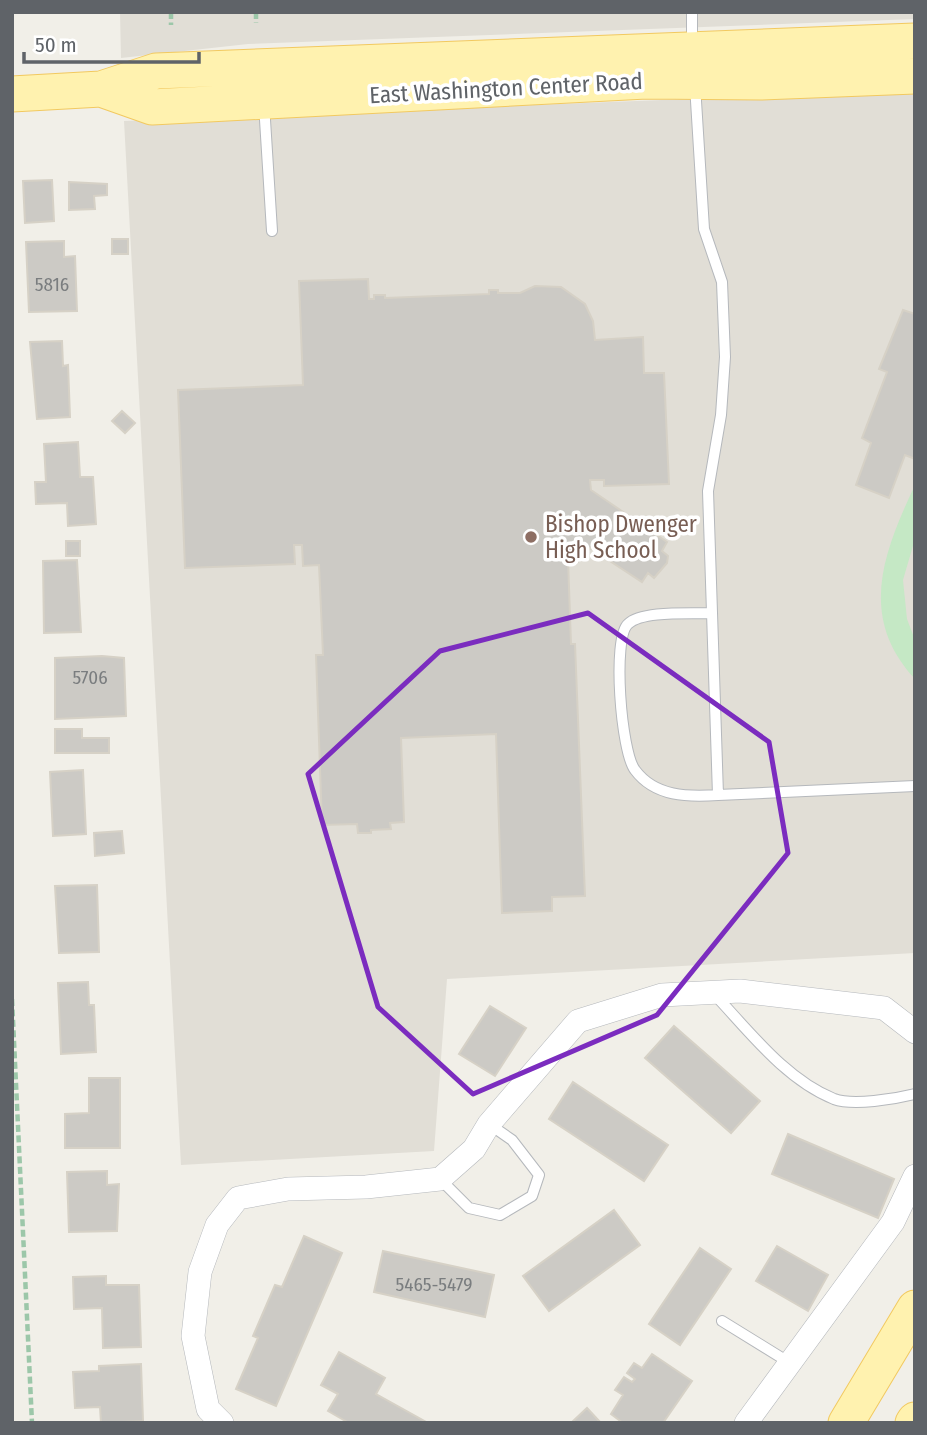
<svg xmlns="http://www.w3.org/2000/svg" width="927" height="1435" viewBox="0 0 927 1435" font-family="'Fira Sans Condensed',sans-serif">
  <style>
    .education { fill: #e1ded6 }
    .green { fill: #c5e8c5 }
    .building { fill: #cccac5; stroke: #d6d1c6; stroke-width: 2 }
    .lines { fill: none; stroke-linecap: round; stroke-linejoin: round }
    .service-casing { stroke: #b5b8bc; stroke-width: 12 }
    .minor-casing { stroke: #b5b8bc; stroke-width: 24 }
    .primary-casing { stroke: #f2c960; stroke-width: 37 }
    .path { stroke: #9cc7a9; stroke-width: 4.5; stroke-dasharray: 7 3.5; stroke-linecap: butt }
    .service { stroke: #fff; stroke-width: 10 }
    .minor { stroke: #fff; stroke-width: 23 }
    .primary { stroke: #fff2af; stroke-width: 35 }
    .marked { fill: none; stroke: #7b2cbf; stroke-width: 5; stroke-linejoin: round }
    .education-dot { fill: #8d6e63; stroke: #fff; stroke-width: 2.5 }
    .labels { text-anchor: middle; stroke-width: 7; stroke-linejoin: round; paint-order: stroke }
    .number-label { font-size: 19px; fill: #7a7d7f }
    .street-label { font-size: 23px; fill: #5f6368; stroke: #fff }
    .education-label { font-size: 23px; fill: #785e54; stroke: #fff; text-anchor: start }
  </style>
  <rect width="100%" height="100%" fill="#f1efe8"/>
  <path class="education" d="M120 12H915V19L248 44 121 58Z
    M915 90V953L447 979 434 1151 181 1165 124 121Z"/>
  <path class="green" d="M915 485V539L903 580 907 619 915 640V679C857 617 884 551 915 485Z"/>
  <path class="building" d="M52 180 54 221 25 223 23 181Z
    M69 182 107 184V195L94 196 95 209 69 210Z
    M112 239H128V254H112Z
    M64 241V257L75 256 77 311 29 312 26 242Z
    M368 279 369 299H374V295H385V298L489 294V290H498V293H520L535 286 561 287 585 304 593 321 595 340 643 337 644 373H664L669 484 604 486V480H590L591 490 667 542 662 551 668 556 667 563 654 578 648 573 642 582 590 548 576 564 568 559 571 644H575L585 896 552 897V911L502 913 496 734 401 738 404 822 390 823 391 829 371 830V833H358L357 824 322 825 316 655H323L319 565 303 566 302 545H294L295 564 185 568 178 390 303 385 299 281Z
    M903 310 915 314V459L905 455 889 498 856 485 871 443 862 438 887 372 879 369Z
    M62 341 63 366 68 365 70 417 37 419 30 342Z
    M122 411 135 423 125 433 112 421Z
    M78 442 80 477H93L96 524 68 526 67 503 36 504 35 482H46L44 444Z
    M66 541H80V556H66Z
    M77 560 81 632 44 633 43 561Z
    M102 656 124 658 126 716 55 719V658Z
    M55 729H82V738H109V753H55Z
    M83 770 86 834 53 836 50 772Z
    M122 831 124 853 95 856 94 833Z
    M97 885 99 952 59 953 55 886Z
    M88 982 89 1005H94L96 1052 61 1054 58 983Z
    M490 1006 526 1028 495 1076 459 1054Z
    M674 1026 760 1101 731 1133 645 1058Z
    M89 1078H120V1148H65V1114L89 1113Z
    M573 1082 668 1145 644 1181 549 1119Z
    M788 1134 894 1179 878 1218 772 1174Z
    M107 1171V1185L119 1184 117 1231 69 1232 67 1172Z
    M614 1210 640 1245 549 1311 523 1276Z
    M304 1236 342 1253 276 1406 236 1389 258 1338 253 1336 275 1285 282 1287Z
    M777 1246 828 1275 808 1311 756 1281Z
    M700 1248 731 1269 680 1345 649 1324Z
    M383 1251 494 1275 485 1317 374 1292Z
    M106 1276V1285H139L141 1347 103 1348 102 1308 74 1309 73 1277Z
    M339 1352 385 1378 376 1394 428 1423H349L328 1411 338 1394 321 1385Z
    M652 1354 692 1381 663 1423H623L611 1414 623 1395 615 1390 624 1377 632 1382 635 1379 627 1373 634 1363 642 1368Z
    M141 1364 143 1421 101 1423 100 1407 75 1408 73 1372 99 1371V1366Z
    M587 1408 601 1423H571Z"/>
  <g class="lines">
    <defs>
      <path id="service" d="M692 12V44
        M695 85 704 229 722 282 725 357 721 415 708 491 718 795 915 786
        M264 104 272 231
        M712 613C692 614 642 610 628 624 612 638 621 752 635 770 655 797 688 797 718 795
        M715 995C749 1031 786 1080 834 1099 853 1106 895 1099 915 1094
        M440 1179 469 1208 500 1215 532 1196 539 1175 512 1140 489 1124
        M722 1321 790 1363"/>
      <path id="minor" d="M222 1423 208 1409 193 1336 200 1272 217 1225 238 1198 288 1189 366 1187 440 1179 474 1149 489 1124 578 1021 662 995 740 991 884 1008 915 1032
        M746 1423 893 1222 915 1176"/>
      <path id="primary" d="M101 89 152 107 646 81 761 82 915 76
        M12 94 101 89 156 71 915 41
        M846 1423 915 1308
        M913 1423 915 1420"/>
    </defs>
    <use href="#service" class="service-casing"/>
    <use href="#minor" class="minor-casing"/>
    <use href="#primary" class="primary-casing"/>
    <path class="path" d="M171 12V25
      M256 12V23
      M12 999 32 1423"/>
    <use href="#service" class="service"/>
    <use href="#minor" class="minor"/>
    <use href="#primary" class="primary"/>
  </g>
  <path class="marked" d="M588 613 769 742 788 853 657 1015 473 1094 378 1007 308 774 440 651Z"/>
  <circle class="education-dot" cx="531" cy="537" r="7"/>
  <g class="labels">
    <g class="number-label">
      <text x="52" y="291">5816</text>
      <text x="90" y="684">5706</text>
      <text x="434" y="1291">5465-5479</text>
    </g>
    <g class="street-label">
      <text transform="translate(506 88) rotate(-3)" y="8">East Washington Center Road</text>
    </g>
    <g class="education-label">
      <text x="545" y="532">Bishop Dwenger<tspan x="545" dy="26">High School</tspan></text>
    </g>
  </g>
  <rect width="927" height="1435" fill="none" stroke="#5f6368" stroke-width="28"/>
  <path d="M24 52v10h175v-10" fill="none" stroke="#5f6368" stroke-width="3.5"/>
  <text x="35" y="52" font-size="21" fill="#5f6368" stroke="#ffffff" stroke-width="5" paint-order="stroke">50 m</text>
</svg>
